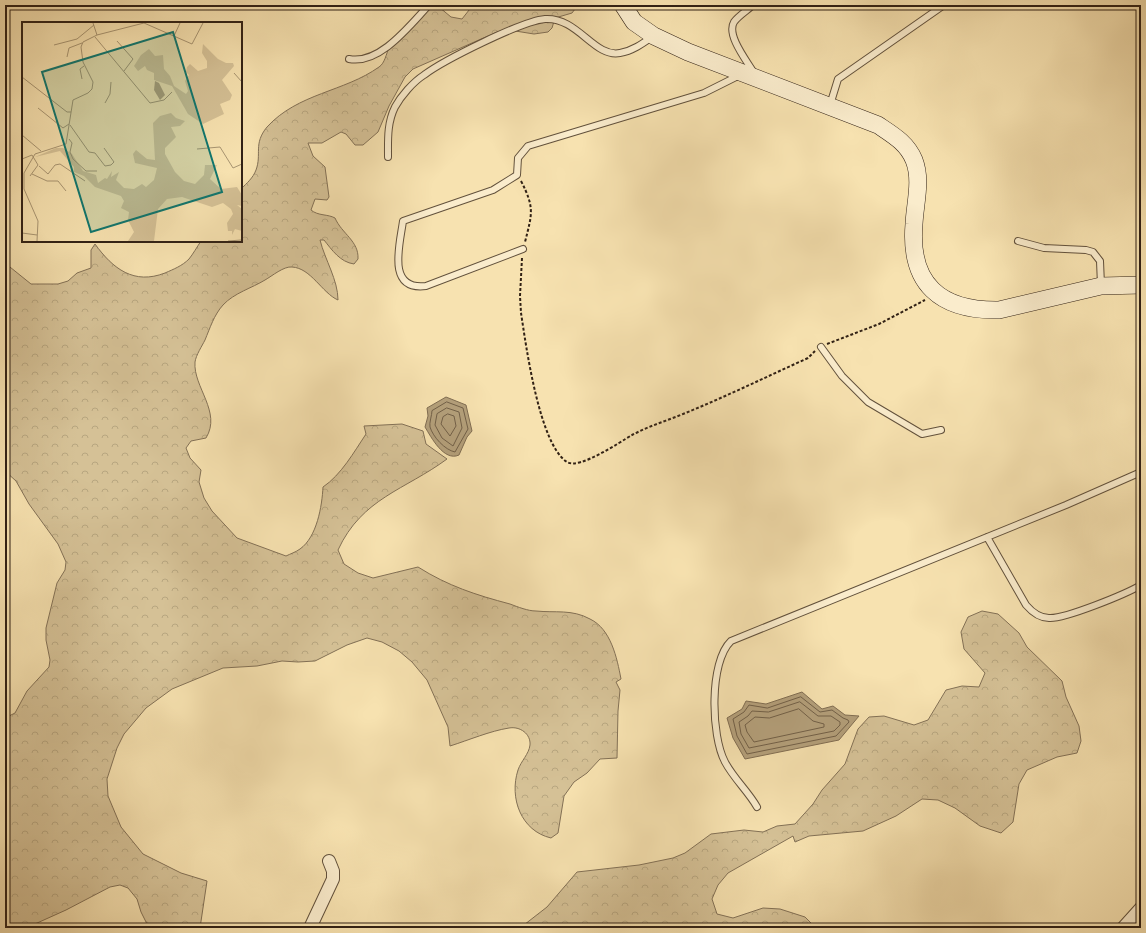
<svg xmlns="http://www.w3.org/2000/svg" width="1146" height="933" viewBox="0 0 1146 933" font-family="'IM FELL DW Pica',serif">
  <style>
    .forest { fill: url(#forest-crowns); stroke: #837156 }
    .water { fill: #b4a07b; stroke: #806d52 }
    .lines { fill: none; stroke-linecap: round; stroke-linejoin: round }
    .shore { stroke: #726048; stroke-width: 1 }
    .lane-casing { stroke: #62513c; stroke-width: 8 }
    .street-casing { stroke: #62513c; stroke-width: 14 }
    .secondary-casing { stroke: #312115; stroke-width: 18 }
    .path { stroke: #312115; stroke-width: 2; stroke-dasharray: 3 2; stroke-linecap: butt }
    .lane { stroke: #faeccc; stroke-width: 6 }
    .street { stroke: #faeccc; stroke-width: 12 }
    .secondary { stroke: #faeccc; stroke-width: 17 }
    .inset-road { fill: none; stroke: #a89572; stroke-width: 1 }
    .view { fill: #0f766e; fill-opacity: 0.15; stroke: #0f766e; stroke-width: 2 }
    .inset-edge { fill: none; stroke: #312115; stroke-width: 2 }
  </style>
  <defs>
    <pattern id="forest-crowns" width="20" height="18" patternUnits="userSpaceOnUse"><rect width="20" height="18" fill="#d5c196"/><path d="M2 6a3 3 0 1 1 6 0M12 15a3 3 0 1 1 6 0" fill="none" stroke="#b7a680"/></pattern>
  </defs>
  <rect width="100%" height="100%" fill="#f7e2b0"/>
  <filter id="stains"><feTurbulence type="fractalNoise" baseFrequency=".005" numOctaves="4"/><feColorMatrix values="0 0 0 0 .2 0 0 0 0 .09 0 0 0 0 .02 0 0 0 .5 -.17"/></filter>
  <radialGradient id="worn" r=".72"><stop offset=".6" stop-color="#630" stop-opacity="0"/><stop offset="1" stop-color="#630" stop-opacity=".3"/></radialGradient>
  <path class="forest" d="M473 5H578L572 13 555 18 552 28 548 32 534 34 509 30 497 32 413 69 405 77 389 106 378 132 363 145H355L346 134 341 132 322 143H308L313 156 325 167 329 197 327 200 315 199 311 210C318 216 328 214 335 218 342 234 359 241 358 259L354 264C340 262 332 250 324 240H320C325 260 338 280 338 300 322 293 311 268 292 267 284 266 272 276 265 280 252 288 234 293 223 305 214 315 210 328 205 340 202 346 196 355 195 362 193 387 222 412 206 438L191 441 186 448 190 458 201 470 199 482 204 498 212 511 237 538 286 556C290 554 296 552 300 549 317 537 322 506 323 487 341 475 354 452 366 434L364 426 402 424 423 431 426 444 447 459C405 490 362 498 338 550L344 564 358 573 373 578 418 567C448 586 476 595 510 604 518 607 528 611 536 611 555 613 572 609 590 619 611 629 617 658 621 679L616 682 620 690 618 711 617 758 600 759 587 773 574 782 564 796 558 833 551 838C521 831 509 798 518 770 521 761 529 754 530 745 531 734 520 726 509 728 490 731 469 740 450 746L448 727 427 680 412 662 399 651 382 642 367 638 347 645 315 661 298 662 282 661 257 666 223 668 172 689 146 708 124 734 117 748 107 779 108 796 121 827 143 854 181 873 207 881 200 928H149L141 912 137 899 128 888 120 885 110 887 66 910 26 928H5V718L15 713 27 691 49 667 50 660 46 640V628L57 583 65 570 66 562 58 544 29 504 16 481 5 471V263L31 284H58L68 281 77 273 91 268V250L95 244C113 269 134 285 165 273 174 269 182 266 189 259 193 254 197 247 201 241H241V189C247 183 253 178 256 170 262 154 253 144 267 127 298 93 344 92 379 67 385 63 386 54 389 48 397 35 418 18 430 6L439 7 451 17 462 19Z
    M982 611 998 614 1019 633 1027 647 1062 681 1066 697 1079 726 1081 741 1077 753 1057 757 1027 770 1019 784 1013 822 1001 833 980 826 955 808 938 800 922 799 896 816 863 831 809 836 795 842 793 836 728 873 718 885 712 899 717 914 733 918 763 908 780 909 805 917 816 928H520L547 907 577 872 639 865 673 858 685 853 711 834 744 830 763 832 777 826 795 824 813 804 822 790 845 764 858 729 869 717 884 716 914 725 928 720 946 690 962 686 979 687 985 673 964 649 961 632 968 617Z"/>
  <path class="water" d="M446 397 466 405 472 431 467 437 459 455C444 462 431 437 425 427L428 416 427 408Z
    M802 692 822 709 833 706 845 715 859 716 839 740 745 759 733 738 727 718 742 709 746 701 766 704Z"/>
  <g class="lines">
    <path class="shore" d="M447 402 463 408 468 429 455 452C445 450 433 437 430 427 429 423 432 415 432 411Z
      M447 408 459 412 462 428 453 446 442 438 435 425 437 414Z
      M448 414 454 416 456 426 450 436 441 424 443 417Z
      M801 697 820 712 832 710 843 718 848 720 849 722 836 736 747 754 737 736 733 719 744 712 749 705 767 708Z
      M800 702 818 716H831L840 722V725L834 731 749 748 741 734 739 722 748 716 752 711 768 712Z
      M799 709 813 721 824 724V727L754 742 747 732 745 725 755 717 769 718Z"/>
    <defs>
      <path id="lane" d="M753 5C748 10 738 16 734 22 726 35 747 61 754 73
        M349 59C380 65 410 25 429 5
        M830 105 838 79 944 5
        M388 157C388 140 387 123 395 107 401 96 413 82 424 75 444 60 522 21 545 19 578 17 594 58 620 53 632 51 642 44 652 37
        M1018 241 1044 248 1086 250 1093 252 1100 261 1101 285
        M523 249 426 286C386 291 400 244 403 221L493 190 517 175 518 158 528 146 704 93 740 75
        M821 347 842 376 868 402 922 434 941 430
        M987 537 1026 605C1032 612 1039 618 1049 618 1065 619 1126 594 1141 585
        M757 807C748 791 734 779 725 762 711 736 709 662 731 641L1066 505 1141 472"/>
      <path id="street" d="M310 928 333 879V871L329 861
        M1123 928 1141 908"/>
      <path id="secondary" d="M623 5 634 22 654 36 688 52 878 125C893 135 907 143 914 160 922 180 915 203 914 224 909 284 940 311 999 310L1101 286 1141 285"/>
    </defs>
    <use href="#lane" class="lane-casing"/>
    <use href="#street" class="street-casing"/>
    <use href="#secondary" class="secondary-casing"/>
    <path class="path" d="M521 181C535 208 532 214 525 242
      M522 258 520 296 521 313C526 345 539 444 567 462 579 470 620 442 632 435 649 426 666 421 683 414 725 397 766 377 808 358L815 351
      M827 344 879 324 925 300"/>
    <use href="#lane" class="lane"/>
    <use href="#street" class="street"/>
    <use href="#secondary" class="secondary"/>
  </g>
  <g transform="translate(22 22)">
    <rect width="220" height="220" fill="#f7e2b0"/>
    <path d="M181 22 196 37 204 41H211L212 44 200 58 210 73 208 78 198 82 202 92 181 102 166 92 150 64 132 58V51L125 48 123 44 116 49 112 44 119 33 127 27 133 34 141 33 142 47 148 54 152 64 164 72 166 69 163 59 167 53 164 50 165 45 168 42 176 49 185 46V39L180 31ZM149 91 154 96 163 99 158 104 149 105 154 115 143 126V132L153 150 162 159 173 162 182 153 183 143H195L188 157 199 167 215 165 220 173V184L215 183 220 187V209L213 207 210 213V209H206L205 201 211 192 209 187 201 181 190 185 160 175 145 177 136 187 132 219H106L112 210 106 198 107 190 99 186 102 179 99 174 73 165 62 154 52 150V145L38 129 13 135 34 126H41L50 132 61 149 74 153 76 161 83 156 85 157 90 149 89 155 97 150 94 158 102 166 112 167 120 162 124 165 132 158 135 146 113 141 111 132 114 128 125 137 133 138 131 101 138 94Z" fill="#d5c196"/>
    <path d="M133 59 137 61 143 73 138 78 132 68Z" fill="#b4a07b"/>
    <path class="inset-road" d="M75 13 122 1 170 22 181 1M152 14 158 1M73 15 128 81 142 78 150 70M95 19 111 37 102 49M32 23 55 17 72 3M45 35 47 26 60 21M212 51 220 60M0 55 45 90H49M60 57 58 47 62 44M83 81 88 72 89 60M16 86 41 106 47 102M48 103 67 130 73 131 83 144 89 143 92 140 82 126M0 113 19 129M47 117 50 121 48 130 51 137 64 149H75M175 127 198 125 211 146 220 142M0 137 10 133 16 143 8 154M17 144 26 152 33 143 38 142 63 159M10 152 25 159H36L44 169M0 211 15 213M15 219 16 199 2 167V151L13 132 44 122 51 78 66 71 70 67 71 60 61 40 59 25 61 20 75 13 71 1M206 219 219 218"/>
    <path class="view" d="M151 10 200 170 69 210 20 50Z"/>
    <rect width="220" height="220" class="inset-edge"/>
  </g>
  <rect width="1146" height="933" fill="none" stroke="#f7e2b0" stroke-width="20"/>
  <rect x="6" y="6" width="1134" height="921" fill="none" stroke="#312115" stroke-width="2"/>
  <rect x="10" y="10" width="1126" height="913" fill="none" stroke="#312115"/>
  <rect width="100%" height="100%" filter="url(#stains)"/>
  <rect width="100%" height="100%" fill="url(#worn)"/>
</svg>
